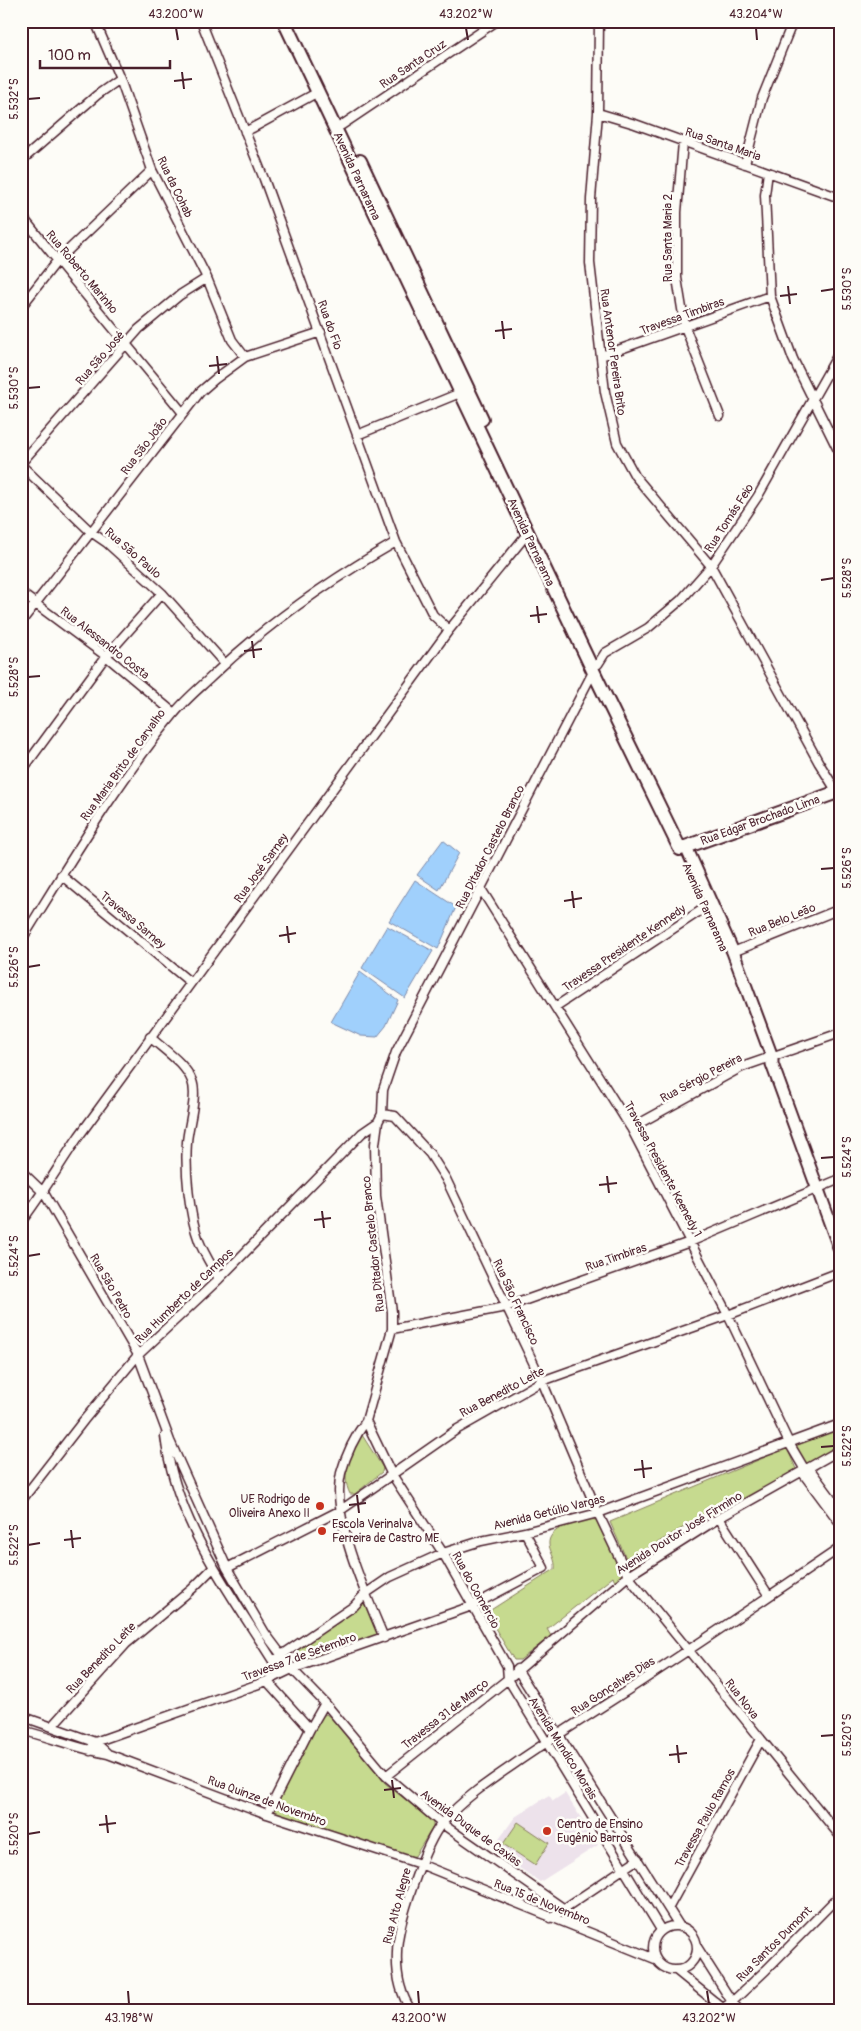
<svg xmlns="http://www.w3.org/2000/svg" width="861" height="2031" font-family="Pangolin,sans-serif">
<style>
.built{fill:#ede2eb}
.green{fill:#c6da8f;stroke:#887c5d}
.water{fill:#a0d0fc;stroke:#7e89a8}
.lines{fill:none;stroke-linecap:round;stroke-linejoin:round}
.street-casing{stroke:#4a1f2b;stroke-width:11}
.secondary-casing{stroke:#4a1f2b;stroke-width:15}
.primary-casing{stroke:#4a1f2b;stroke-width:16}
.street{stroke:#fdfcf7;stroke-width:8}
.secondary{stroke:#fdfcf7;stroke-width:11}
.primary{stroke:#fdfcf7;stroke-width:12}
.ticks{fill:none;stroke:#4a1f2b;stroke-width:2}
.poi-dot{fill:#c8321e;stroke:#fdfcf7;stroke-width:2}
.labels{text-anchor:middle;stroke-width:5;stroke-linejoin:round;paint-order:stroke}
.street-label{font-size:12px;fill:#4a1f2b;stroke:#fdfcf7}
.poi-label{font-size:12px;fill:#4a1f2b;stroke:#fdfcf7;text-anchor:start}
.neatline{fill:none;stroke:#4a1f2b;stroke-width:2}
.ticks-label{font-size:12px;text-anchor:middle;fill:#4a1f2b}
</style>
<rect width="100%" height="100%" fill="#fdfcf7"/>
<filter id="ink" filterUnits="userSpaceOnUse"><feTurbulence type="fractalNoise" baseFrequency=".02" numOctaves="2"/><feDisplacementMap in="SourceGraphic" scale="10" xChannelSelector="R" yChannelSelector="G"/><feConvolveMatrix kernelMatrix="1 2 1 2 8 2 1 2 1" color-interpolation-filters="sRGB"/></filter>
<g filter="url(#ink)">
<path class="built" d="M565,1793L598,1845L540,1882L492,1849L515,1817L549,1795L553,1801Z"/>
<path class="green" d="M840,1428V1446L806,1466L796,1445Z
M362,1435L383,1468L382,1472L355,1494H350C340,1474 351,1456 359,1437Z
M787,1448L796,1469L710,1521L706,1514L635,1556L639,1564L630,1567L610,1522Z
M590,1519L596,1520L624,1575L617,1583L613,1577L547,1629L551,1636L520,1660H514L486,1613L555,1569C556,1560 551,1554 549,1545C547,1527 577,1522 590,1519Z
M362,1603L365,1605L380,1633L376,1637L300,1662L295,1651Z
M326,1714L331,1718L385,1783L433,1822V1827L415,1856L410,1857L275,1812V1807L318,1723L322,1716Z
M518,1822L549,1843L535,1865L503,1844Z"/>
<path class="water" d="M443,840L459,853L439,890L417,875Z
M415,880L456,907L438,949L389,921Z
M387,926L433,951L405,998L362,968Z
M360,972L398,1000L386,1026L377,1037L361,1036L331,1022Z"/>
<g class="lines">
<g class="street-casing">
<path id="street" d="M95,21L120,79L152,170L207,278L232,340L245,357
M201,21L264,179L396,542L433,615L449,630
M599,21L598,113L591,199L590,263L605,392L617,443L635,476L711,566L819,763L837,792L840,801
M21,22L22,21
M598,113L635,124L840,198
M342,125L497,21
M245,132L318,92
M683,142L677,212V278L685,327L720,416
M21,161L97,95L120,79
M745,164L762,98L793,21
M768,172L765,195L770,296L793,359L840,454
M21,215C74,282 129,347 183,413
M21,307L57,261L152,170
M601,356L770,296
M357,435L460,393
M21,463L139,329L180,295L207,278
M21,465L91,532L107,543L162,593L225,664
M21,593L106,656L174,713
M21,622L200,392L215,379L245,357L321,332
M598,664L605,653L648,628L681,600L711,566L758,496L840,351
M21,772L106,656L162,593
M61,875L191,983
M481,889L631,1128L728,1315L789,1443L805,1470
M21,941C69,864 115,785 173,715C183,702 196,691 208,680C265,625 328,581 396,542
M733,952L840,909
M555,1007L706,907
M150,1037C164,1050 185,1063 192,1081C198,1096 188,1126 187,1142C185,1170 189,1215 199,1241C204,1254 212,1266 219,1279
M382,1114L395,1116L430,1154L446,1179L542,1381L598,1513L628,1576L840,1836
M631,1128L742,1067L840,1033
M21,1171L44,1193L138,1355L170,1441L227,1568L265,1633L292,1669L325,1703L386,1776L441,1823L563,1908
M21,1222C42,1195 59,1165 79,1136L449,630L527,534
M392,1329L506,1307L690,1242L840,1179
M366,1421L391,1473L443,1553L507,1666L508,1679L661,1930
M165,1436C176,1527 235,1598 281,1674
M809,1468L840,1510
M802,1472L840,1523
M21,1501L84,1420L138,1355L219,1279L362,1133L378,1122
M719,1518L769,1596
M227,1568L341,1510L456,1430L542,1381L728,1315L840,1272
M384,1638C367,1596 330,1518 341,1473C346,1455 355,1436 366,1421L392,1329V1312L376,1196L375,1144L378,1122L382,1114L383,1090L396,1052L593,672
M273,1661L354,1606L365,1594L390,1577L443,1553L481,1541L525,1532L598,1513L840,1424
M517,1669L680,1927
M267,1681L310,1729
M21,1716L95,1742L108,1754
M52,1726L126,1644L192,1589L213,1568
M21,1730C50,1737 79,1749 108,1754L267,1814L420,1864L655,1959
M90,1751L95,1742L267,1681L292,1669L472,1606L544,1568L525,1532
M386,1776L508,1679L628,1576L719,1518L840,1450
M267,1814L310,1729L325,1703
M669,1907L760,1741
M550,1918L638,1859
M653 1948a22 22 0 1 1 44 0a22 22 0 1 1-44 0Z
M697,1947L732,2002L739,2010
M677,1971L725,2010
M723,2008L732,2002L766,1970L840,1895
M411,2010C399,1992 396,1973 397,1952C397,1925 425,1842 443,1822C463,1799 488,1782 513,1765C546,1742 580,1721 614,1699C690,1650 765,1599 840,1548"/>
</g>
<g class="secondary-casing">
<path id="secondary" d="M686,847L733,952L772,1057V1064L840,1250"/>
</g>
<g class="primary-casing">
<path id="primary" d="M284,21L598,681L680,849L840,791
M360,161L482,419"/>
</g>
<use href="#street" class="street"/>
<use href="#secondary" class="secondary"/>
<use href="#primary" class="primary"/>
</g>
</g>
<path class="ticks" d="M176,28L178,40M466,28L468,40M756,28L757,40M182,72L184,89M174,81L192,79M28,99L40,98M788,286L790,304M821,291L834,289M780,296L797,294M502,321L504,339M495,331L512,329M217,356L219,374M209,366L227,364M28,388L40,387M821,580L834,578M537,606L539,623M530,616L547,614M252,641L254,658M244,651L262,649M28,677L40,676M821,869L834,868M572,891L574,908M564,901L582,898M287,926L289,943M279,936L296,933M28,967L40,965M821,1158L834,1157M607,1176L609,1193M599,1185L617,1183M322,1211L324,1228M314,1220L331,1218M28,1256L40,1254M821,1447L834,1446M642,1460L644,1478M634,1470L652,1468M357,1495L359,1513M349,1505L366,1503M71,1530L73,1548M64,1540L81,1538M28,1545L40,1543M821,1736L834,1735M677,1745L679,1763M669,1755L687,1753M392,1780L394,1798M384,1790L401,1788M106,1815L108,1833M99,1825L116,1823M28,1834L40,1832M128,1991L129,2004M418,1991L419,2004M707,1991L709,2004"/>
<g class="poi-dot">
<circle cx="320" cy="1506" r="5"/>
<circle cx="322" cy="1531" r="5"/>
<circle cx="547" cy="1831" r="5"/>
</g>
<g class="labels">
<g class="street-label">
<text transform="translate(413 64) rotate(-34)" y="4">Rua Santa Cruz</text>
<text transform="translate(723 144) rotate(19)" y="4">Rua Santa Maria</text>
<text transform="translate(357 176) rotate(65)" y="4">Avenida Parnarama</text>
<text transform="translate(175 187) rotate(64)" y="4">Rua da Cohab</text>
<text transform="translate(668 238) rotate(-90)" y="4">Rua Santa Maria 2</text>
<text transform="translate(82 272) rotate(50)" y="4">Rua Roberto Marinho</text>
<text transform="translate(682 316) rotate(-20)" y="4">Travessa Timbiras</text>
<text transform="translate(330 325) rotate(70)" y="4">Rua do Fio</text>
<text transform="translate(613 352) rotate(82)" y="4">Rua Antenor Pereira Brito</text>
<text transform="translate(100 358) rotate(-49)" y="4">Rua São José</text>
<text transform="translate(144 446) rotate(-53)" y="4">Rua São João</text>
<text transform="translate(729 518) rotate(-57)" y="4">Rua Tomás Feio</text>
<text transform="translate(531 542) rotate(65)" y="4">Avenida Parnarama</text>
<text transform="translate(133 553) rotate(41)" y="4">Rua São Paulo</text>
<text transform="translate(105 643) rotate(38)" y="4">Rua Alessandro Costa</text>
<text transform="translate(123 765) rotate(-54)" y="4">Rua Maria Brito de Carvalho</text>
<text transform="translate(760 820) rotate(-20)" y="4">Rua Edgar Brochado Lima</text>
<text transform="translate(490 847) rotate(-63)" y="4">Rua Ditador Castelo Branco</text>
<text transform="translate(261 868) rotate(-54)" y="4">Rua José Sarney</text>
<text transform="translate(705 907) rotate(66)" y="4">Avenida Parnarama</text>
<text transform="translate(133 920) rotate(40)" y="4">Travessa Sarney</text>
<text transform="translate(782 920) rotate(-22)" y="4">Rua Belo Leão</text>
<text transform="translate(624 948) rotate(-34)" y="4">Travessa Presidente Kennedy</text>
<text transform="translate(701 1078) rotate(-28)" y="4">Rua Sérgio Pereira</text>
<text transform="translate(663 1169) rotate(62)" y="4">Travessa Presidente Keenedy 1</text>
<text transform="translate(373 1244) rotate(-96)" y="4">Rua Ditador Castelo Branco</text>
<text transform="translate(616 1257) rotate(-19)" y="4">Rua Timbiras</text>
<text transform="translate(111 1286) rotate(60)" y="4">Rua São Pedro</text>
<text transform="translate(184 1296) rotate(-44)" y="4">Rua Humberto de Campos</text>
<text transform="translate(516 1302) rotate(65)" y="4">Rua São Francisco</text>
<text transform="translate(502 1392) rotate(-28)" y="4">Rua Benedito Leite</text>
<text transform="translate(549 1512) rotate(-14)" y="4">Avenida Getúlio Vargas</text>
<text transform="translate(679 1533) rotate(-32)" y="4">Avenida Doutor José Firmino</text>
<text transform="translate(476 1590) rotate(61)" y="4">Rua do Comércio</text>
<text transform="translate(299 1657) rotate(-20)" y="4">Travessa 7 de Setembro</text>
<text transform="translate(101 1658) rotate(-46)" y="4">Rua Benedito Leite</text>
<text transform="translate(613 1686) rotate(-33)" y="4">Rua Gonçalves Dias</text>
<text transform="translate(742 1699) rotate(52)" y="4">Rua Nova</text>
<text transform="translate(445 1714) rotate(-38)" y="4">Travessa 31 de Março</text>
<text transform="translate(563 1748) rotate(58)" y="4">Avenida Mundico Morais</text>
<text transform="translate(267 1801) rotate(20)" y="4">Rua Quinze de Novembro</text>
<text transform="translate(705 1818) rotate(-61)" y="4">Travessa Paulo Ramos</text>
<text transform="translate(471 1828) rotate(36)" y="4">Avenida Duque de Caxias</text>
<text transform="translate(542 1902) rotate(22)" y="4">Rua 15 de Novembro</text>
<text transform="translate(397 1906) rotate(-75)" y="4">Rua Alto Alegre</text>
<text transform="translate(774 1944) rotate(-45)" y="4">Rua Santos Dumont</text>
</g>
<g class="poi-label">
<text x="310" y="1503" text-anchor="end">UE Rodrigo de<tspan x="310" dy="14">Oliveira Anexo II</tspan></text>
<text x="332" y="1528">Escola Verinalva<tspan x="332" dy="14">Ferreira de Castro ME</tspan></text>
<text x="557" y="1828">Centro de Ensino<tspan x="557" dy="14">Eugênio Barros</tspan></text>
</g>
</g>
<rect width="861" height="2031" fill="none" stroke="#fdfcf7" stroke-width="55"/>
<path d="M40 60v8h130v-8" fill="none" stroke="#4a1f2b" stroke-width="2.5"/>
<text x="48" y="60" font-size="15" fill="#4a1f2b" stroke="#fdfcf7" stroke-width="4" paint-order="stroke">100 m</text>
<rect x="28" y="28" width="806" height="1976" class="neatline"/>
<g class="ticks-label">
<text x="176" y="18">43.200°W</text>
<text x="466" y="18">43.202°W</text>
<text x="756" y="18">43.204°W</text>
<text transform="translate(14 99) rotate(-90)" y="4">5.532°S</text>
<text transform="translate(847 289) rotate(-90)" y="4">5.530°S</text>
<text transform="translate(14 388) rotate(-90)" y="4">5.530°S</text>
<text transform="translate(847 578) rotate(-90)" y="4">5.528°S</text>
<text transform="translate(14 677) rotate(-90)" y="4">5.528°S</text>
<text transform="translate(847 868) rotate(-90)" y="4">5.526°S</text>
<text transform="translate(14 967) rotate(-90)" y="4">5.526°S</text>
<text transform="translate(847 1157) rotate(-90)" y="4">5.524°S</text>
<text transform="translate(14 1256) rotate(-90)" y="4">5.524°S</text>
<text transform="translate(847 1446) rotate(-90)" y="4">5.522°S</text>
<text transform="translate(14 1545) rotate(-90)" y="4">5.522°S</text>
<text transform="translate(847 1735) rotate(-90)" y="4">5.520°S</text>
<text transform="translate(14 1834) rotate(-90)" y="4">5.520°S</text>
<text x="129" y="2022">43.198°W</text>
<text x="419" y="2022">43.200°W</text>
<text x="709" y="2022">43.202°W</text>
</g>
</svg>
